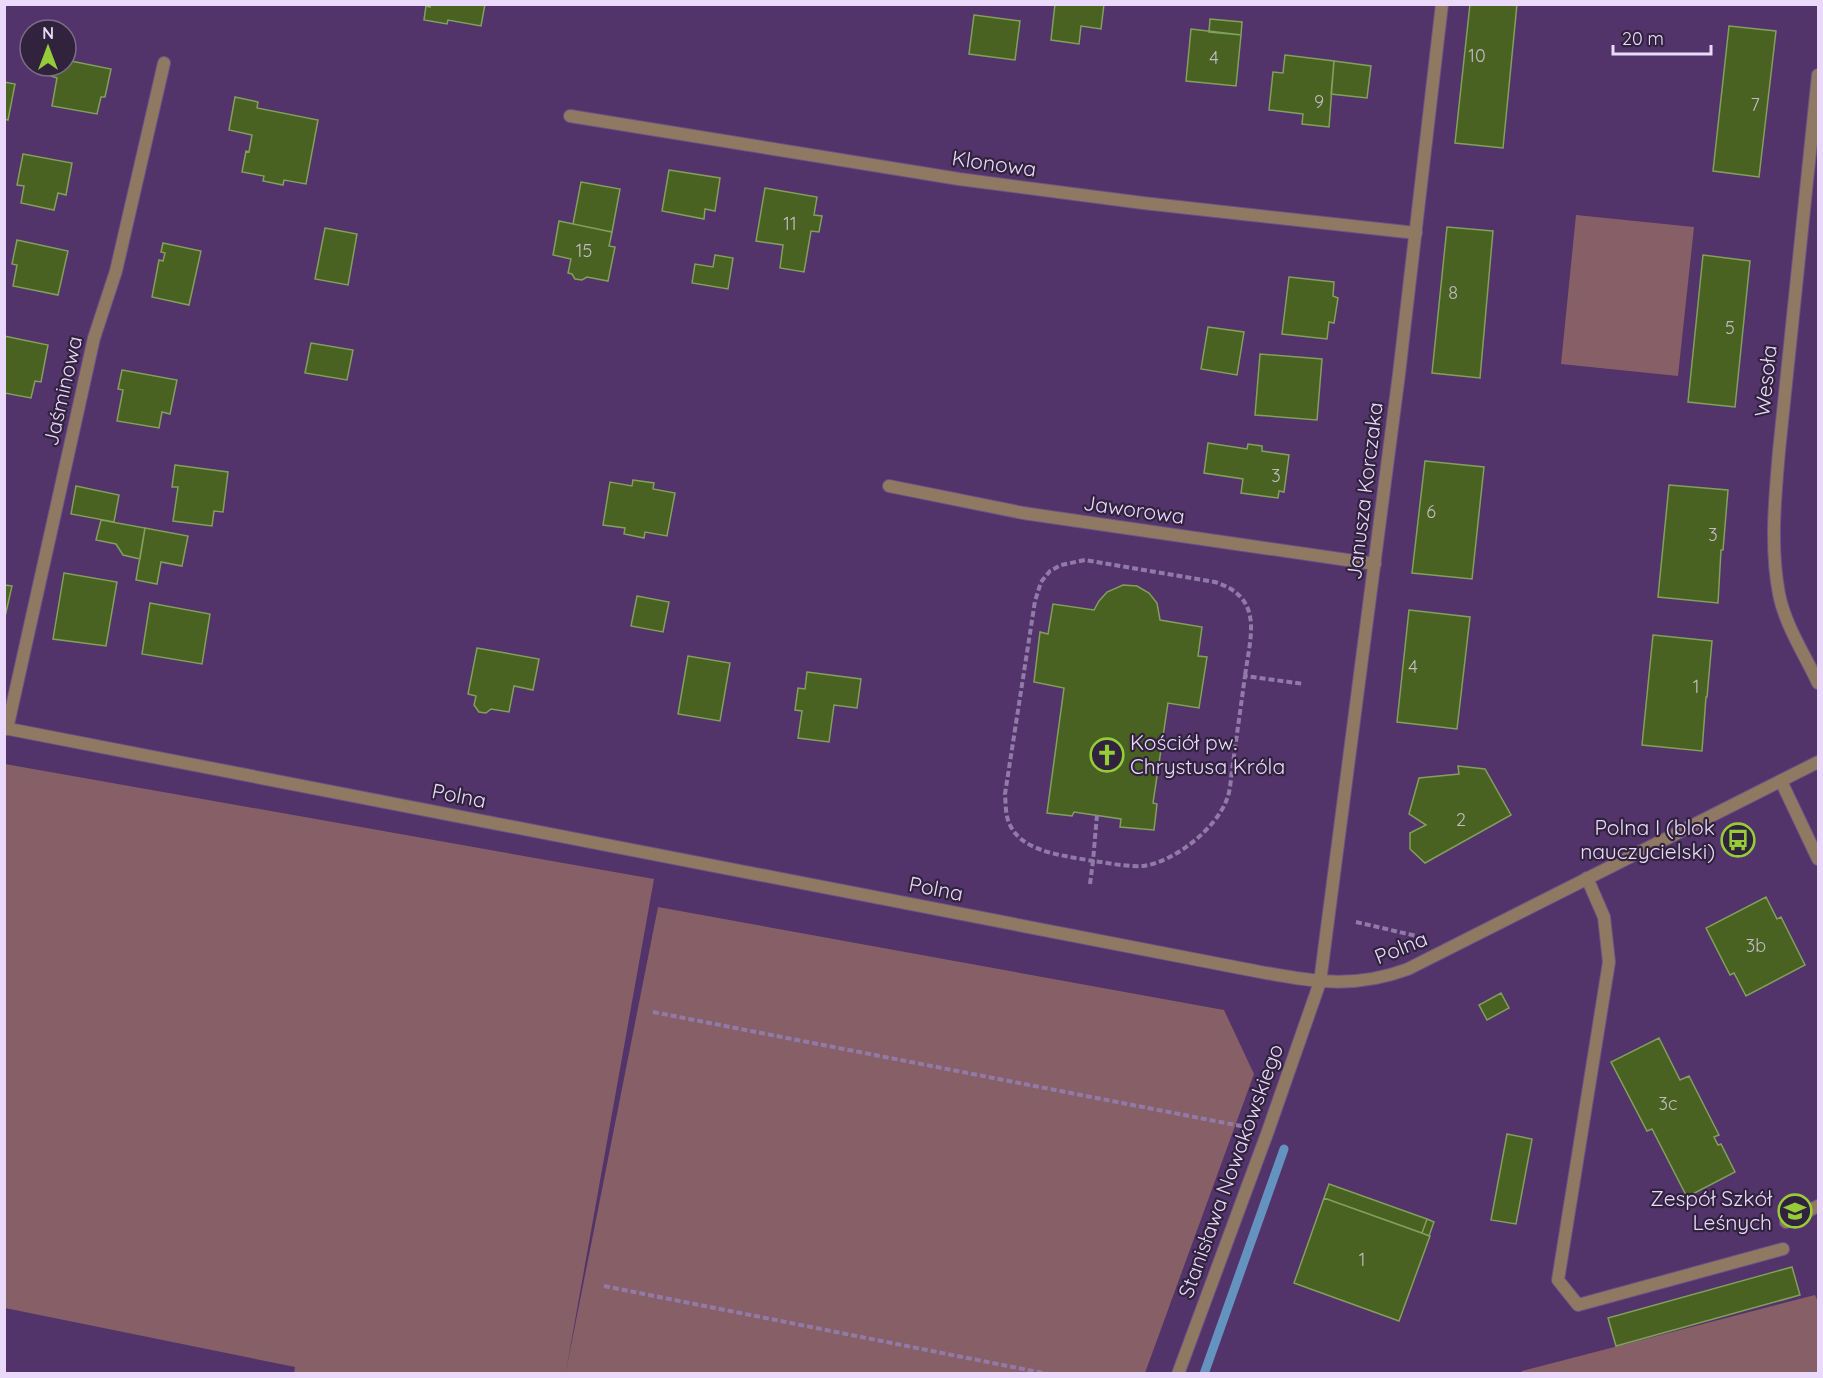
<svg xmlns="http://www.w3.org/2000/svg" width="1823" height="1378" font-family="Quicksand,sans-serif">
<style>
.green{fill:#875f66}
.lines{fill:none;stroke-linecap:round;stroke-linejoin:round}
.stream{stroke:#6493c0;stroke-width:9}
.building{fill:#496221;stroke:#839f5c;stroke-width:1.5}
.service-casing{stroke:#6d5285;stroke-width:14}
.minor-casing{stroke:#6d5285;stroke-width:14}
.tertiary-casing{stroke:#6d5285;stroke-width:14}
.path{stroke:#927aa8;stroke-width:4;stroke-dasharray:6 3;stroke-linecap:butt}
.service{stroke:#8f7962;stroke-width:12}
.minor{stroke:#8f7962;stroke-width:12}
.tertiary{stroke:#8f7962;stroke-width:12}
.labels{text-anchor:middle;stroke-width:4.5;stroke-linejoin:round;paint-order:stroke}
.number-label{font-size:18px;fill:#c2bbc4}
.street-label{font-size:21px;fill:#ead9fb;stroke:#31233d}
.poi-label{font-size:21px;fill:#ead9fb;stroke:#31233d;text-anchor:end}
</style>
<rect width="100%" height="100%" fill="#52346b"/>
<path class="green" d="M1576,215L1694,227L1678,376L1561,364Z
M5,764L654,879L566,1371L658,907L1224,1010L1254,1074L1145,1373H294L295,1367L5,1308Z
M1815,1295L1818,1302V1373H1521L1522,1371Z"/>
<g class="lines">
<path class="stream" d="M1204,1374L1284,1149"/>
</g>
<path class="building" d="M430,4H485L481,26L448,20L447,24L424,20L426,6L430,7Z
M1055,4H1104L1101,29L1081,26L1079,44L1051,40Z
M1470,4H1517L1503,148L1455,143Z
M974,15L1020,21L1015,60L969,54Z
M1210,19L1242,22L1241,35L1209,32Z
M1729,26L1776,31L1759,177L1713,171Z
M1191,29L1241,35L1236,86L1186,81Z
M1285,55L1334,61L1329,127L1302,124L1303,114L1269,110L1273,72L1283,73Z
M66,60L111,69L105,97H101L97,114L52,106L57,78L51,76L53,66H66Z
M1334,61L1371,66L1367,98L1331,94Z
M4,82L15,84L8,120L4,119Z
M235,97L258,102L257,108L318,120L306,184L284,180L283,185L263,181L264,176L242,172L246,151L249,152L252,135L229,130Z
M23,154L72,163L66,195L58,193L54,210L21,203L24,186L17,185Z
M669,170L720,178L715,211L705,209L704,219L662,211Z
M581,182L620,189L612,232L573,224Z
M765,188L817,197L814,215L822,216L819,232L811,231L804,272L780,268L783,245L756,241Z
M559,221L612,232L609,246L615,247L608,281L587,277L582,280L575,279L572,274L568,273L571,259L553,255Z
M1447,227L1493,231L1480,378L1432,373Z
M325,228L357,234L348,285L315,279Z
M17,240L68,251L58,295L13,286L17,265L12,264Z
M163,243L201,251L189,305L152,297L159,260L163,261L165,253L161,252Z
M715,255L733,258L728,289L692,283L695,264L713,267Z
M1703,255L1750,261L1735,407L1688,402Z
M1289,277L1334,282L1333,296L1338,298L1334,323L1329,322L1327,339L1282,334Z
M1208,327L1244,332L1237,375L1201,369Z
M4,336L48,345L41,382L35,381L31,398L4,393Z
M311,343L353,350L347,380L305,373Z
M1260,354L1322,359L1317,420L1255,415Z
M122,370L177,380L170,414L162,412L159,428L117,421L123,390L118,389Z
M1208,443L1247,449L1248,444L1262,446V451L1289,455L1284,492L1279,491L1278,498L1241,493L1243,479L1204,473Z
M1425,461L1484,467L1472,579L1412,573Z
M175,465L228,472L223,512L214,511L212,526L173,521L178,487H172Z
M633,480L654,483L653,489L675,493L667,536L645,532L644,538L624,534L625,528L603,525L610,482L632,486Z
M1669,485L1728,490L1723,550H1721L1718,603L1658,597Z
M76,486L119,495L114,522L71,514Z
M101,520L145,528L140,559L123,555L116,544L96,540Z
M145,528L188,536L182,566L161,562L157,584L136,580Z
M64,573L117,582L106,646L53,639Z
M4,585L12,586L4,621Z
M1123,585L1137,586L1149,593L1157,603L1160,620L1202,627L1198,656L1207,657L1199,708L1168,703L1153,803L1157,804L1154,830L1120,827L1121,819L1074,812L1072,816L1047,813L1064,688L1034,682L1040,632L1048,634L1053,604L1094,610L1099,601L1107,592Z
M637,596L669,602L663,632L631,626Z
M150,603L210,614L202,664L142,654Z
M1409,610L1470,617L1457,729L1397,722Z
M1653,635L1712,641L1707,697H1706L1702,751L1642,745Z
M477,648L539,659L533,690L514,686L509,712L491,709L486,713L479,712L474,705L476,696L468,694Z
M688,656L730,663L720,721L678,714Z
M807,672L861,679L857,708L834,705L829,742L798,738L802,711L795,710L798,688L805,689Z
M1458,766L1485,769L1511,815L1425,863L1410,849V833L1426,825L1409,814L1419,778L1459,774Z
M1766,897L1777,919L1781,917L1805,965L1746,996L1734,973L1730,975L1706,928Z
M1501,993L1509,1008L1487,1020L1479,1005Z
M1659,1038L1680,1080L1689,1076L1719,1135L1714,1137L1718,1145L1721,1144L1735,1172L1687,1197L1652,1129L1647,1131L1611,1062Z
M1507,1134L1532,1139L1516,1224L1491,1220Z
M1329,1184L1427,1219L1422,1233L1324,1198Z
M1324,1198L1430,1236L1399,1321L1294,1283Z
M1427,1219L1434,1222L1429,1236L1422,1233Z
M1792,1267L1800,1295L1616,1346L1608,1318Z"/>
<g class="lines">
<g class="service-casing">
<path id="service" d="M570,116L959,179L1143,203L1416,233
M889,486L1023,513L1375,564
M1781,781L1818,859
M1587,878L1604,917L1609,962L1558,1280L1578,1305L1783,1249
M1786,1222L1818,1206"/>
</g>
<g class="minor-casing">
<path id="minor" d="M1818,75L1779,451C1775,498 1770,547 1779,594C1785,625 1805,655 1818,683
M7,729L94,338L116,271L164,63
M1178,1374L1268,1131L1320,982L1399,374L1442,4"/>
</g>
<g class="tertiary-casing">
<path id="tertiary" d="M4,728L1245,969C1305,980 1349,991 1408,969L1818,762"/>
</g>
<path class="path" d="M1097,815L1093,861C1067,856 1025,853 1011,827C1005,817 1006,805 1005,794L1035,601L1041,582L1050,571L1061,565L1085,560L1215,582C1265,598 1250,637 1245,676
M1090,884L1093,861C1109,863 1127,867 1143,866C1174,862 1216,829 1227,799C1231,789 1231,774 1233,763C1237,734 1241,705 1245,676L1304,684
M1356,922L1421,937
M653,1012L1246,1127
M604,1286L1048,1374"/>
<use href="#service" class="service"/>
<use href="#minor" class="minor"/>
<use href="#tertiary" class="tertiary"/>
</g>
<defs>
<g id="church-ring" transform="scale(1.725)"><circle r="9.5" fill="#31233d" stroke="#97cc39" stroke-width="1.5"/><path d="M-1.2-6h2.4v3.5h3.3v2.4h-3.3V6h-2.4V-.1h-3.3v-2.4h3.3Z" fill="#97cc39"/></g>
<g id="bus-ring" transform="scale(1.725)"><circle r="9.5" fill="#31233d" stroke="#97cc39" stroke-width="1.5"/><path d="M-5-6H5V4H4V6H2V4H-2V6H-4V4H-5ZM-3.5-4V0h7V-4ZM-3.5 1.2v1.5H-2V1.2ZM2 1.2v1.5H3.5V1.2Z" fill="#97cc39"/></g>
<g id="school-ring" transform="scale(1.725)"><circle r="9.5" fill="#31233d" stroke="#97cc39" stroke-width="1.5"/><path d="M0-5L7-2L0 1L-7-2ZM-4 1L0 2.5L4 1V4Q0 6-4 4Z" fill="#97cc39"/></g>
</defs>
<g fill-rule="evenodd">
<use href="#church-ring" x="1107" y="755"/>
<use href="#bus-ring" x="1738" y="840"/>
<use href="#school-ring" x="1795" y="1211"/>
</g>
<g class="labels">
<g class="number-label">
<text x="1477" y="62">10</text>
<text x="1214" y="64">4</text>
<text x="1319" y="108">9</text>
<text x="1755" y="111">7</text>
<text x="790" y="230">11</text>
<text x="584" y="257">15</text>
<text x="1453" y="299">8</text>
<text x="1730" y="334">5</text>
<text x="1276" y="482">3</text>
<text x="1431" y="518">6</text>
<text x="1713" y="541">3</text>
<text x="1413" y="673">4</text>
<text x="1696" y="693">1</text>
<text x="1461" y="826">2</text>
<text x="1756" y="952">3b</text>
<text x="1668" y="1110">3c</text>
<text x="1362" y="1266">1</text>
</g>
<g class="street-label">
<text transform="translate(994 164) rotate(8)" y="7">Klonowa</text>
<text transform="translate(1766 381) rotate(-84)" y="7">Wesoła</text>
<text transform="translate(63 391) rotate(-77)" y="7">Jaśminowa</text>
<text transform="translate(1365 491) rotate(-83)" y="7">Janusza Korczaka</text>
<text transform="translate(1134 510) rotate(8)" y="7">Jaworowa</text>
<text transform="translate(459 796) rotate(11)" y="7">Polna</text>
<text transform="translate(936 889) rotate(11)" y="7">Polna</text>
<text transform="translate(1401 948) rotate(-22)" y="7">Polna</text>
<text transform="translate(1231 1171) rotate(-70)" y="7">Stanisława Nowakowskiego</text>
</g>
<g class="poi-label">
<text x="1130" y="750" text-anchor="start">Kościół pw.<tspan x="1130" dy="24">Chrystusa Króla</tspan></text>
<text x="1715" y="835">Polna I (blok<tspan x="1715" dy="24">nauczycielski)</tspan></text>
<text x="1772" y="1206">Zespół Szkół<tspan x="1772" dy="24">Leśnych</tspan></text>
</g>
</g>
<rect width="1823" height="1378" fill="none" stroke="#ead9fb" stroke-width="12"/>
<g transform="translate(48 48)"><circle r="28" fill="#31233d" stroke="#7b6c89" stroke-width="1.5"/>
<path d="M0-4.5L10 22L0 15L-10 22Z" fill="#97cc39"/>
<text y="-9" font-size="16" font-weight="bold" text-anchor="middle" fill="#ead9fb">N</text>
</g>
<path d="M1613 45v9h98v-9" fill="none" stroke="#ead9fb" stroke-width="3"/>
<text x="1622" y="45" font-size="18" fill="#ead9fb" stroke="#31233d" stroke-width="4.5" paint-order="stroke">20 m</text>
</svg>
